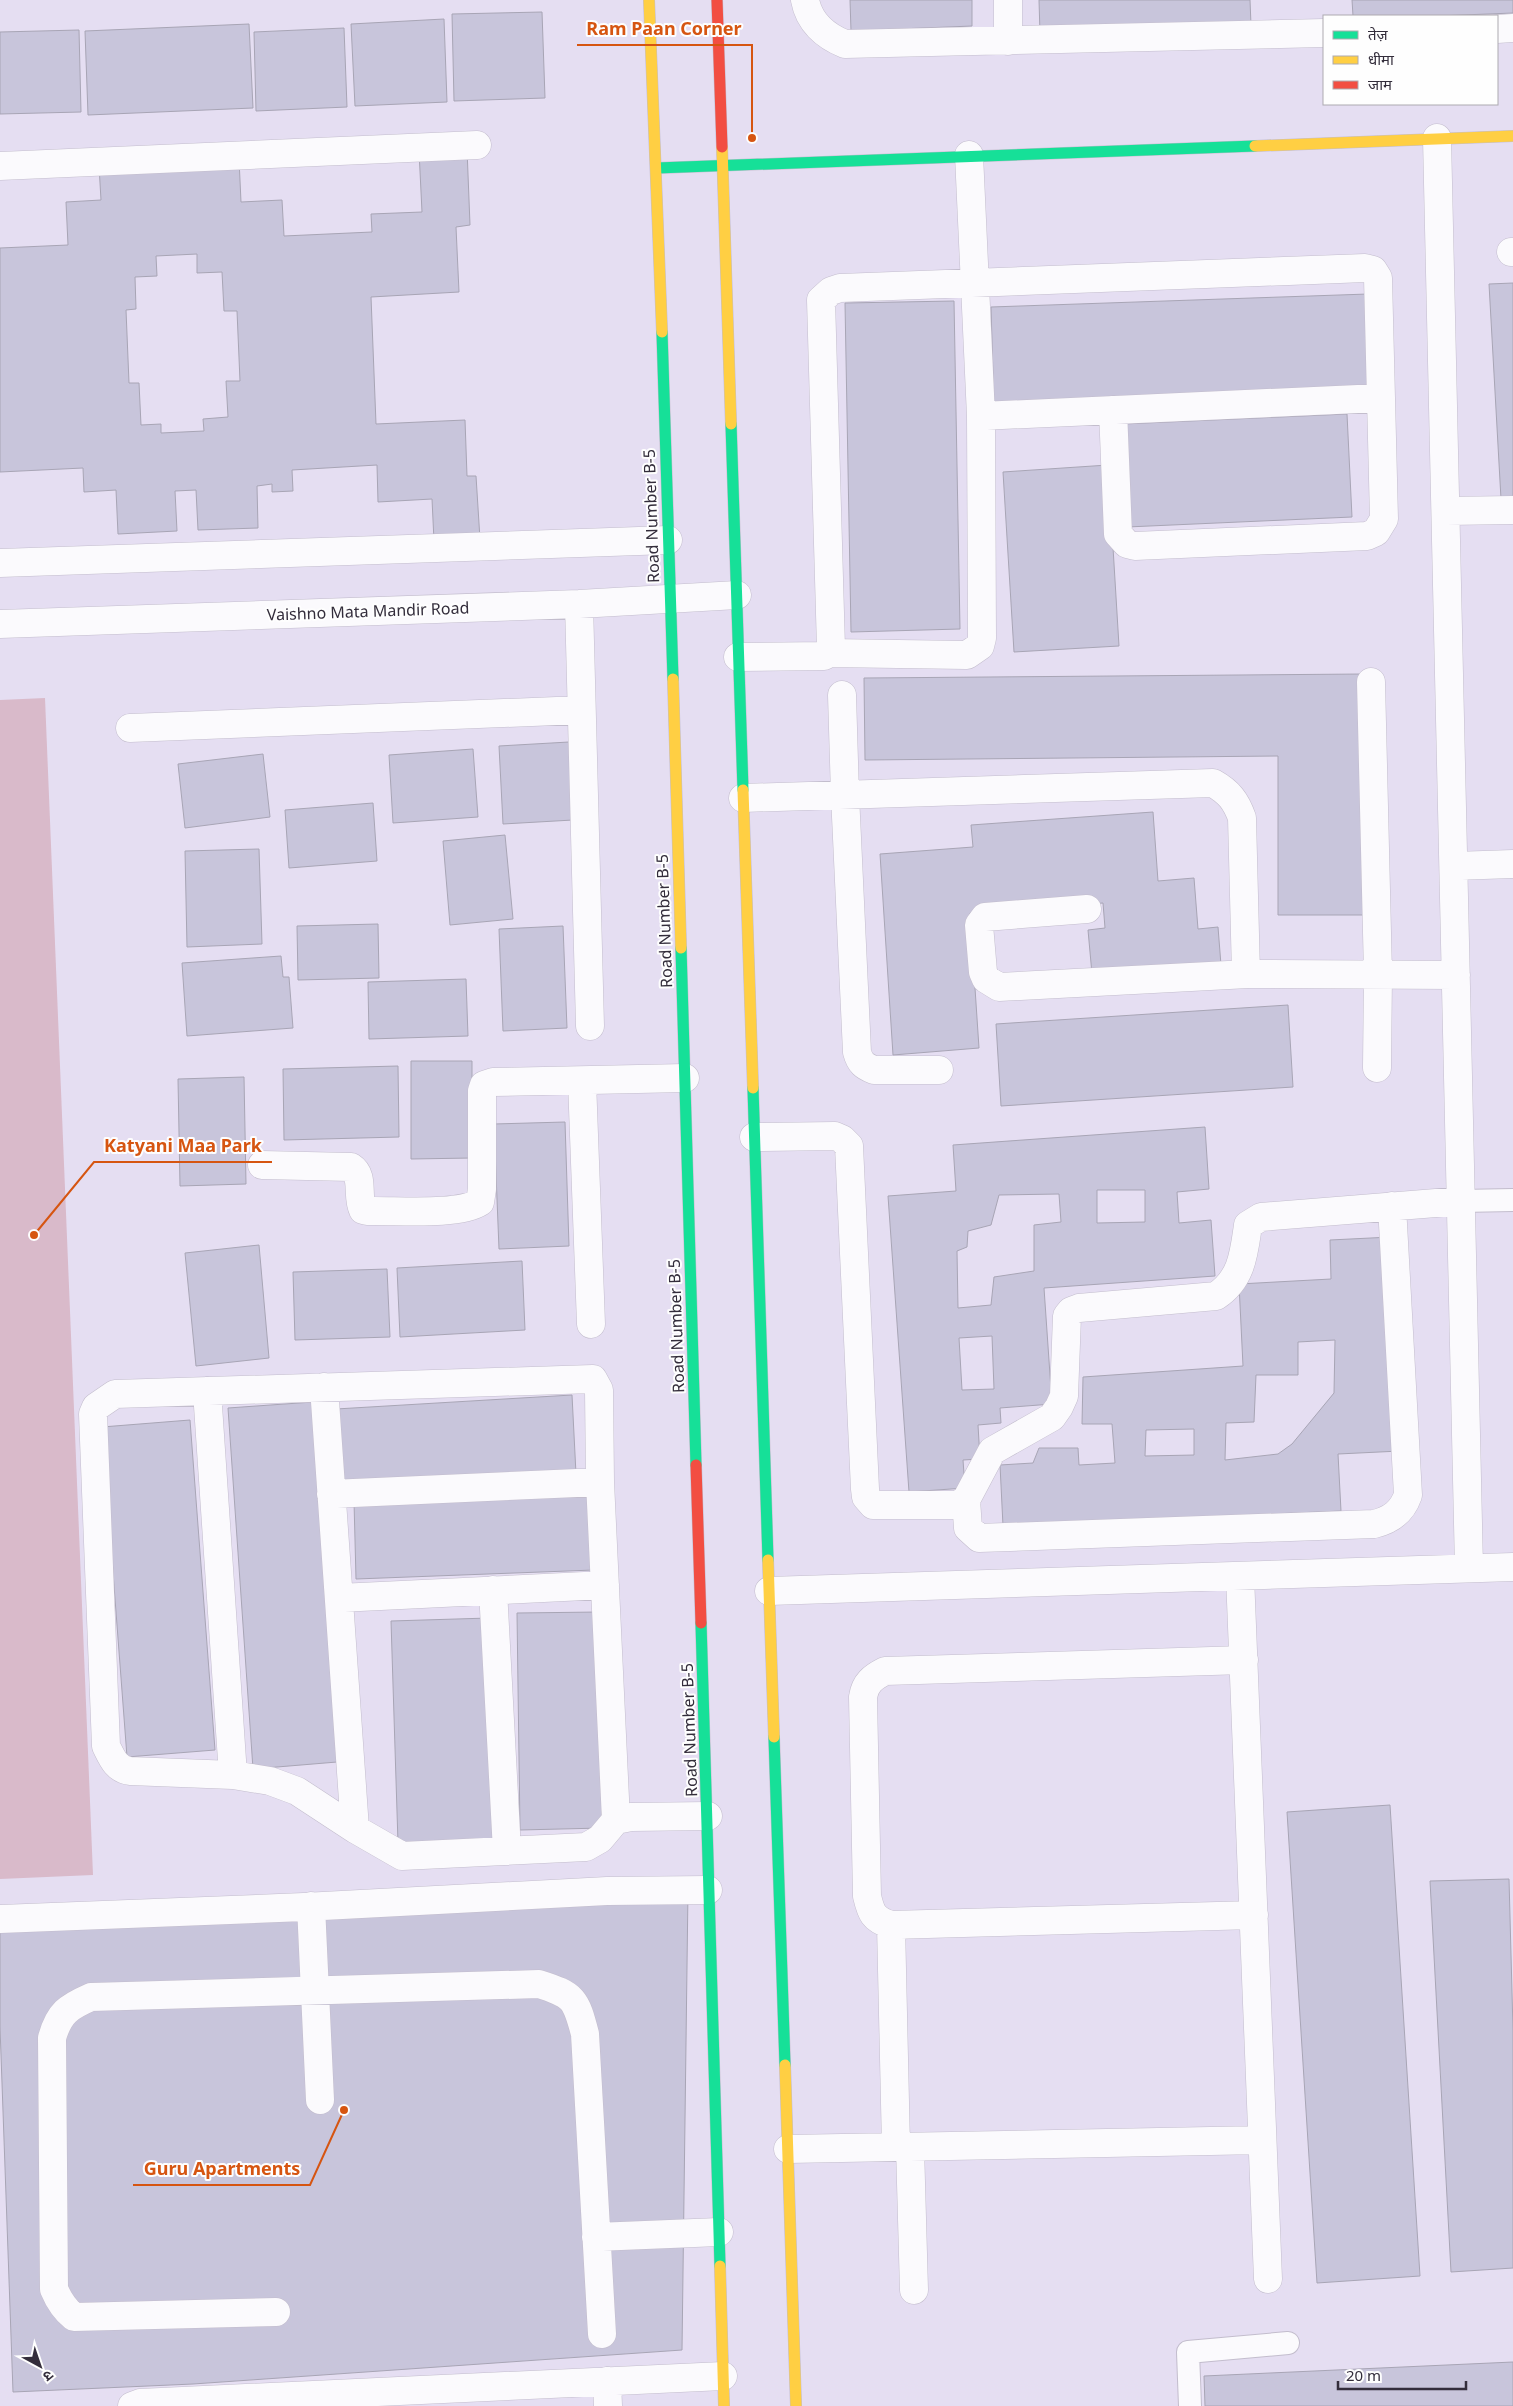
<svg xmlns="http://www.w3.org/2000/svg" width="1513" height="2406" font-family="'Noto Sans','Noto Sans Devanagari',sans-serif">
<style>
.green{fill:#d9baca}
.building{fill:#c8c5db;stroke:#a8a5b5;fill-rule:evenodd}
.lines{fill:none;stroke-linecap:round;stroke-linejoin:round}
.lane-casing{stroke:#c3bdcd;stroke-width:24}
.street-casing{stroke:#c3bdcd;stroke-width:29}
.fast-casing{stroke:#c3bdcd;stroke-width:12}
.slow-casing{stroke:#c3bdcd;stroke-width:12}
.jam-casing{stroke:#c3bdcd;stroke-width:12}
.lane{stroke:#fbfafd;stroke-width:22}
.street{stroke:#fbfafd;stroke-width:28}
.fast{stroke:#16e098;stroke-width:11}
.slow{stroke:#ffcf43;stroke-width:11}
.jam{stroke:#f24e42;stroke-width:11}
.labels{text-anchor:middle;stroke-width:4;stroke-linejoin:round;paint-order:stroke}
.street-label{font-size:16px;fill:#332d3b;stroke:#fefefe}
.leader{fill:none;stroke:#d65511;stroke-width:2}
.callout-dot{fill:#d65511;stroke:#fefefe;stroke-width:2}
.callout-label{font-size:18px;text-anchor:middle;font-weight:bold;fill:#d65511;stroke:#fefefe;stroke-width:4;stroke-linejoin:round;paint-order:stroke}
</style>
<rect width="100%" height="100%" fill="#e5def2"/>
<path class="green" d="M45,698L93,1875L0,1879V700Z"/>
<path class="building" d="M850,0H972V26L851,31Z
M1039,0H1250L1251,25L1040,34Z
M1352,0H1513V13L1437,16H1353Z
M542,12L545,98L454,101L452,14Z
M444,19L447,102L355,106L351,24Z
M249,24L253,108L88,115L85,31Z
M344,28L347,107L256,111L254,32Z
M79,30L81,112L0,114V32Z
M467,149L470,225L456,227L459,292L371,297L376,424L465,420L467,476H476L480,539L434,541L432,499L378,502L377,465L292,470L293,491L272,492V484L257,486L258,528L198,530L196,490L175,491L177,531L118,534L116,490L84,492L83,468L0,472V248L68,245L66,202L101,200L99,166L239,159L241,202L282,200L284,236L372,232L371,214L422,212L419,151ZM197,254V273L222,272L224,311H237L240,381H226L228,417L203,419L204,431L161,433V424L141,425L139,383H129L126,310L136,309L135,277L157,276L156,256Z
M1513,283V498L1501,499L1489,284Z
M1368,294L1370,398L994,411L991,307Z
M954,301L960,629L851,632L845,303Z
M1347,414L1352,517L1127,527L1123,424Z
M1108,465L1119,646L1014,652L1003,472Z
M1363,674L1364,915H1278V756L865,760L864,678Z
M569,742L573,820L503,824L499,746Z
M473,749L478,817L393,823L389,755Z
M263,754L270,817L185,828L178,764Z
M373,803L377,861L289,868L285,810Z
M1153,812L1158,881L1194,878L1198,929L1218,927L1221,965L1092,974L1088,930L1105,928L1103,903L970,913L979,1048L893,1055L880,854L973,847L971,825Z
M505,835L513,919L450,925L443,841Z
M259,849L262,944L187,947L185,851Z
M378,924L379,978L298,980L297,926Z
M563,926L567,1028L503,1031L499,929Z
M281,956L283,977H289L293,1028L187,1036L182,963Z
M466,979L468,1036L369,1039L368,982Z
M1288,1005L1293,1087L1001,1106L996,1024Z
M411,1061H472V1158L411,1159Z
M398,1066L399,1137L284,1140L283,1069Z
M244,1077L246,1184L180,1186L178,1079Z
M565,1122L569,1246L499,1249L494,1124Z
M1205,1127L1209,1189L1177,1192L1179,1223L1211,1220L1215,1276L1044,1288L1052,1404L1000,1408L1001,1423L978,1425L980,1459L963,1460L965,1488L909,1492L888,1196L956,1191L953,1145ZM1097,1190H1145V1222L1097,1223ZM1059,1194L1061,1222L1034,1225V1271L994,1277L991,1305L958,1308L957,1251L967,1247L968,1231L991,1225L999,1195ZM992,1336L994,1389L962,1390L959,1338Z
M1391,1237L1400,1451L1338,1454L1341,1511L1003,1526L1000,1465L1033,1463L1039,1448H1078L1079,1465L1115,1463L1112,1424H1082L1083,1377L1243,1366L1239,1284L1331,1279L1330,1240ZM1335,1340L1334,1393L1292,1444L1278,1454L1225,1460L1226,1423L1254,1422L1256,1375H1298V1342ZM1194,1429V1455L1145,1456L1146,1430Z
M259,1245L269,1358L196,1366L185,1253Z
M522,1261L525,1330L400,1337L397,1268Z
M387,1269L390,1337L295,1340L293,1272Z
M572,1395L576,1474L340,1487L336,1409Z
M313,1402L337,1762L253,1769L228,1408Z
M190,1420L215,1750L127,1757L102,1427Z
M591,1492L594,1570L356,1579L354,1501Z
M599,1612L602,1828L520,1830L517,1613Z
M489,1618L495,1839L398,1843L391,1621Z
M1390,1805L1420,2276L1317,2283L1287,1812Z
M1509,1879L1513,2030V2268L1451,2272L1430,1881Z
M688,1890L682,2350L193,2384L13,2392L0,2027V1928Z
M1513,2362V2406H1205L1204,2376Z"/>
<g class="lines">
<g class="lane-casing">
<path id="lane" d="M1461,1201L1513,1200
M1190,2406L1188,2352L1288,2343"/>
</g>
<g class="street-casing">
<path id="street" d="M805,0C809,22 825,36 845,44L1324,33
M1008,0V41
M1497,29L1513,28
M1437,138L1469,1568
M0,166L477,145
M1511,252H1513
M981,416L1380,398
M1446,511L1513,510
M0,563L668,540
M579,604L590,1026
M0,624L579,604L737,595
M829,653L967,655L980,646L982,638L981,416L969,155
M738,657L824,656L829,653L831,648L821,300L831,291L840,288L1365,268L1373,270L1378,278L1384,519L1376,532L1367,536L1135,546L1127,544L1118,534L1113,410
M1371,682L1378,974L1377,1068
M842,695L845,795L857,1052C860,1063 864,1066 874,1070H939
M130,728L581,710
M743,798L1213,783C1229,792 1236,801 1242,818L1246,974L1456,975
M1454,866L1513,864
M1087,909L985,917L979,925L983,972L986,979L999,987L1248,974
M582,1081L591,1324
M754,1137L835,1136L842,1139L849,1146L865,1489L866,1497L873,1505H957L966,1500L992,1451L1052,1417L1059,1407L1064,1396L1067,1316L1071,1311L1079,1308L1216,1296C1242,1279 1244,1253 1248,1225L1261,1217L1461,1201
M262,1165L351,1167C365,1176 356,1196 363,1210L367,1211C396,1210 458,1216 480,1202L482,1189V1091L484,1085L493,1082L685,1078
M324,1387L355,1829
M207,1391L233,1775
M331,1494L600,1482
M966,1500L968,1528L979,1538L1374,1524C1391,1520 1402,1512 1408,1495L1392,1206
M1240,1576L1268,2279
M493,1590L507,1851
M769,1591L1513,1567
M339,1598L605,1585
M1244,1660L885,1671C873,1677 865,1683 863,1697L867,1896C871,1913 873,1919 891,1925L1254,1915
M616,1820L600,1839L586,1847L402,1856L355,1829L297,1791L270,1781L233,1775L130,1771C116,1769 112,1758 106,1746L93,1414L96,1407L115,1394L593,1379L599,1390L600,1482L616,1820L631,1817L708,1816
M311,1906L320,2100
M0,1919L304,1907L607,1891L708,1890
M891,1925L896,2147
M910,2147L914,2290
M788,2149L1262,2140
M596,2237L719,2232
M276,2312L74,2317C64,2309 59,2301 54,2289L52,2038C59,2013 68,2007 91,1997L539,1984C574,1995 576,1999 585,2034L602,2334
M607,2381L608,2406
M132,2406L140,2403L723,2376"/>
</g>
<g class="fast-casing">
<path id="fast" d="M657,168L1255,146
M662,332L673,679
M731,424L743,790
M681,948L696,1465
M753,1088L768,1560
M701,1623L720,2266
M774,1737L785,2065"/>
</g>
<g class="slow-casing">
<path id="slow" d="M649,0L662,332
M1255,146L1513,136
M722,147L731,424
M673,679L681,948
M743,790L753,1088
M768,1560L774,1737
M785,2065L796,2406
M720,2266L724,2406"/>
</g>
<g class="jam-casing">
<path id="jam" d="M717,0L722,147
M696,1465L701,1623"/>
</g>
<use href="#lane" class="lane"/>
<use href="#street" class="street"/>
<use href="#fast" class="fast"/>
<use href="#slow" class="slow"/>
<use href="#jam" class="jam"/>
</g>
<g class="labels">
<g class="street-label">
<text transform="translate(651 516) rotate(-92)" y="6">Road Number B-5</text>
<text transform="translate(368 611) rotate(-2)" y="6">Vaishno Mata Mandir Road</text>
<text transform="translate(664 921) rotate(-92)" y="6">Road Number B-5</text>
<text transform="translate(676 1326) rotate(-92)" y="6">Road Number B-5</text>
<text transform="translate(689 1730) rotate(-92)" y="6">Road Number B-5</text>
</g>
</g>
<path class="leader" d="M752 138L752 45H577M34 1235L94 1162H272M344 2110L310 2185H133"/>
<g class="callout-dot">
<circle cx="752" cy="138" r="5"/>
<circle cx="34" cy="1235" r="5"/>
<circle cx="344" cy="2110" r="5"/>
</g>
<g class="callout-label">
<text x="664" y="35">Ram Paan Corner</text>
<text x="183" y="1152">Katyani Maa Park</text>
<text x="222" y="2175">Guru Apartments</text>
</g>
<rect x="1323" y="15" width="175" height="90" fill="#fefefe" stroke="#adaab0"/>
<rect x="1333" y="31" width="25" height="8" fill="#16e098" stroke="#adaab0"/>
<text x="1368" y="40" font-size="15" fill="#332d3b">तेज़</text>
<rect x="1333" y="56" width="25" height="8" fill="#ffcf43" stroke="#adaab0"/>
<text x="1368" y="65" font-size="15" fill="#332d3b">धीमा</text>
<rect x="1333" y="81" width="25" height="8" fill="#f24e42" stroke="#adaab0"/>
<text x="1368" y="90" font-size="15" fill="#332d3b">जाम</text>
<g transform="translate(40 2366) rotate(140)" stroke="#fefefe" stroke-width="4" paint-order="stroke">
<path d="M0-4L9 19L0 12L-9 19Z" fill="#332d3b"/>
<text y="-8" font-size="14" font-weight="bold" text-anchor="middle" fill="#332d3b">उ</text>
</g>
<path d="M1338 2381v8h128v-8" fill="none" stroke="#332d3b" stroke-width="2.5"/>
<text x="1346" y="2381" font-size="15" fill="#332d3b" stroke="#fefefe" stroke-width="4" paint-order="stroke">20 m</text>
</svg>
